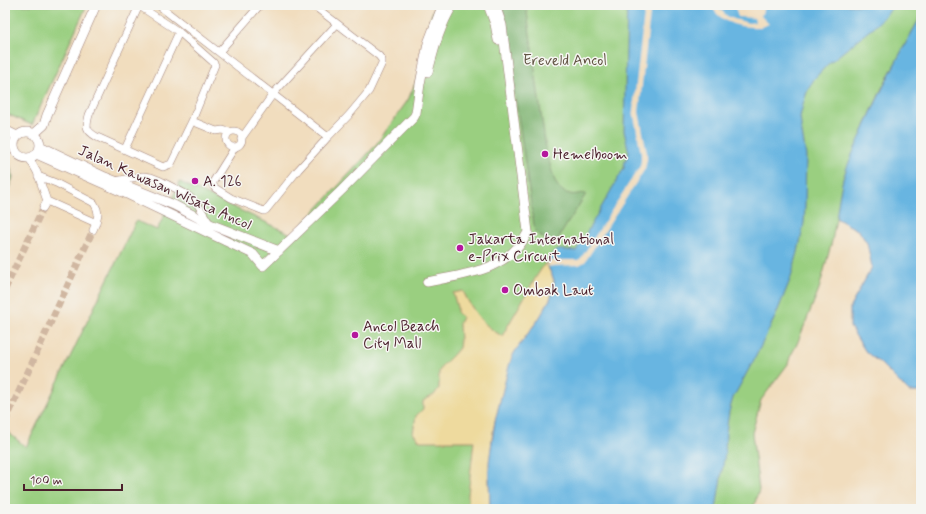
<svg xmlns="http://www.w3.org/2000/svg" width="926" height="514" font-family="Mynerve,sans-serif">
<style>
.green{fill:#9acf80;stroke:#727756}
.forest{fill:#7bb26e;stroke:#62684c}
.sand{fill:#eeda9e;stroke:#9c7c64}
.water{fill:#67b5e1;stroke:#586a86}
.pier{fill:#f1ddbe}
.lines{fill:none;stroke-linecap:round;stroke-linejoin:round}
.minor-tunnel{stroke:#d0b7a1;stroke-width:7;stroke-dasharray:7 3.5;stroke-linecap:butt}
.minor-casing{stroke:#9e7e74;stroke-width:8}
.tertiary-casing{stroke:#9e7e74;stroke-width:10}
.minor{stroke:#fff;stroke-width:7}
.tertiary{stroke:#fff;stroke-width:9}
.poi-dot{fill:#b5179e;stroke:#f6f6f2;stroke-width:1.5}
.labels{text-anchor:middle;stroke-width:3;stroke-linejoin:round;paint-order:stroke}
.park-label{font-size:15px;fill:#625444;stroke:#f6f6f2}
.poi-label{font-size:15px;fill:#4a1f2b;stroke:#f6f6f2;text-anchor:start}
.street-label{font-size:15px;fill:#4a1f2b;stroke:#f6f6f2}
</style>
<rect width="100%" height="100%" fill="#f6f6f2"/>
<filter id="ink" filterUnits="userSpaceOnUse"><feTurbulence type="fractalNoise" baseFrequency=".025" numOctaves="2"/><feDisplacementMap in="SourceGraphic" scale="8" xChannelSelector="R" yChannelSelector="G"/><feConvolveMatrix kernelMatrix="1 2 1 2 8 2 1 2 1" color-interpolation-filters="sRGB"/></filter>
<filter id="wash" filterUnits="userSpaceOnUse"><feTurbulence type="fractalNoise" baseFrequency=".012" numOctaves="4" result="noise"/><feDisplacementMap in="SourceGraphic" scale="16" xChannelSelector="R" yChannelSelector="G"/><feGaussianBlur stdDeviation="0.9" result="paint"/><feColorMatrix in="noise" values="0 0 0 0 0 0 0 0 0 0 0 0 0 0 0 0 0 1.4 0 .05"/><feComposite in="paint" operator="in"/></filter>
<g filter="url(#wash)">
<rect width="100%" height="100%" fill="#f1ddbe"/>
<path class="green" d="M5,5H87L32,125L5,113Z
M435,5H921V16L906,43L882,88L868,119L843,181L832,241L819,289L797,344L790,357L788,364L761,400L752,433L759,490L753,509H5V430L26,447L69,359L136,221L157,230L180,182L293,235L375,146L408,100L422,67L423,40Z"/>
<path class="forest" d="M502,5H526L546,149L543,153C545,156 548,158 549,161C553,173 554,191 570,194C576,196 579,192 586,194L554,245L535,232Z
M5,159L9,161L13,178L5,197Z"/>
<path class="sand" d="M546,262L554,280V285L553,291L550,299L540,317L516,350L512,357L495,421L492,438L489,476L490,509H468V495L474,441H420L413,433L416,416L423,409V401L434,395L439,388V372L442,366L453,355L459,348L460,340L459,324L462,317L457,312V307L453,293L463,291C472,310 482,325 502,336L536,277Z"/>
<path class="water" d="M627,5H895L875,26L828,64L814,79L807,92L803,104L800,117L802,133L806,156L805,207L804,223L798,252L790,280L776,315L756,356L733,398L729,412L726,433L725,453L716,509H490L489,476V462L495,421L509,366L512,357L516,350L540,317L550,299L553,291L554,285V280L546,262C557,246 558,250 576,251L624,168L625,161L629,153L624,131Z
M921,16V392H909L880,363L866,352L850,327V307L872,267L867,243L859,231L836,218C838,205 840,191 843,179C848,162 856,146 863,131C880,91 900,53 921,16Z"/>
<path class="pier" d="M645,5H651L639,112L647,153V160L645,169L585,262L579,265L554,266L548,267L546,262L548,261L554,260H578L581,258L640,166L641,160V154L633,110Z
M710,5H716L727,16L734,19L749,23L755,22L754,18L738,17L734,5H765L761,16L769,24L761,27H751L741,26L733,24L724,20L717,14Z"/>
</g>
<g filter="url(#ink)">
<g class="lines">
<path class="minor-tunnel" d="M5,289L43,208
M5,422L93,230"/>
<g class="minor-casing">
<path id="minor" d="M158,5L328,137
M141,7L179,32L213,62L215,65L192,121L171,164L163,167L97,137C85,130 86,127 89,115L137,10L138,8Z
M219,52L260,5
M192,121L216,131L223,130L230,132
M226 139a8 8 0 1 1 16 0a8 8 0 1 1-16 0Z
M241,139L273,94L337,24
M235,147L213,182V185L215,188L231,198L264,211L266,210L298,170L328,137L349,115L369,91L382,63V60L379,56L313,5
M125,149L179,32
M29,158L37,172L47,201L43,208
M38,176L56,183L94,203L97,209L98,214L96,223L93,230
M115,181L143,176L151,177L161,181L186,194L192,199L198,205L210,224
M47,201L96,223"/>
</g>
<g class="tertiary-casing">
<path id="tertiary" d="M488,5L495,24L498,40
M428,72C434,49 440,25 453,5
M5,130L17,136
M14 145a13 13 0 1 1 26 0a13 13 0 1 1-26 0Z
M34,134L44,125L47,115L96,5
M40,146L105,177L174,205L210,224L279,251
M36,154L129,195L236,246L253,254L263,266L342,190L414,117L416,113L420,84L428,43L441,9L444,5
M427,282C465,274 509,271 528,232L502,25L495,5"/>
</g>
<use href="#minor" class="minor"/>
<use href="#tertiary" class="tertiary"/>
</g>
</g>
<g class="poi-dot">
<circle cx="545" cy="154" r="4"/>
<circle cx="195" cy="181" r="4"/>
<circle cx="460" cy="248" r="4"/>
<circle cx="505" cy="290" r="4"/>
<circle cx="355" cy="335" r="4"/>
</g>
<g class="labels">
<g class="park-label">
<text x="565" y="65">Ereveld Ancol</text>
</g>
<g class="poi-label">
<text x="553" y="159">Hemelboom</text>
<text x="203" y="186">A. 126</text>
<text x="468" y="244">Jakarta International<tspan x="468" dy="17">e-Prix Circuit</tspan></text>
<text x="513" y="295">Ombak Laut</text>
<text x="363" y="331">Ancol Beach<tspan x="363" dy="17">City Mall</tspan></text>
</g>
<g class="street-label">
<text transform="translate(165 187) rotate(24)" y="5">Jalan Kawasan Wisata Ancol</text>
</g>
</g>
<rect width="926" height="514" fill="none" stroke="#f6f6f2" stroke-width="20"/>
<path d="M24 484v6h98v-6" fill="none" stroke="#4a1f2b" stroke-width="2"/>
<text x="30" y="484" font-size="12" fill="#4a1f2b" stroke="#f6f6f2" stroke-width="3" paint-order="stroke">100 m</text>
</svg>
